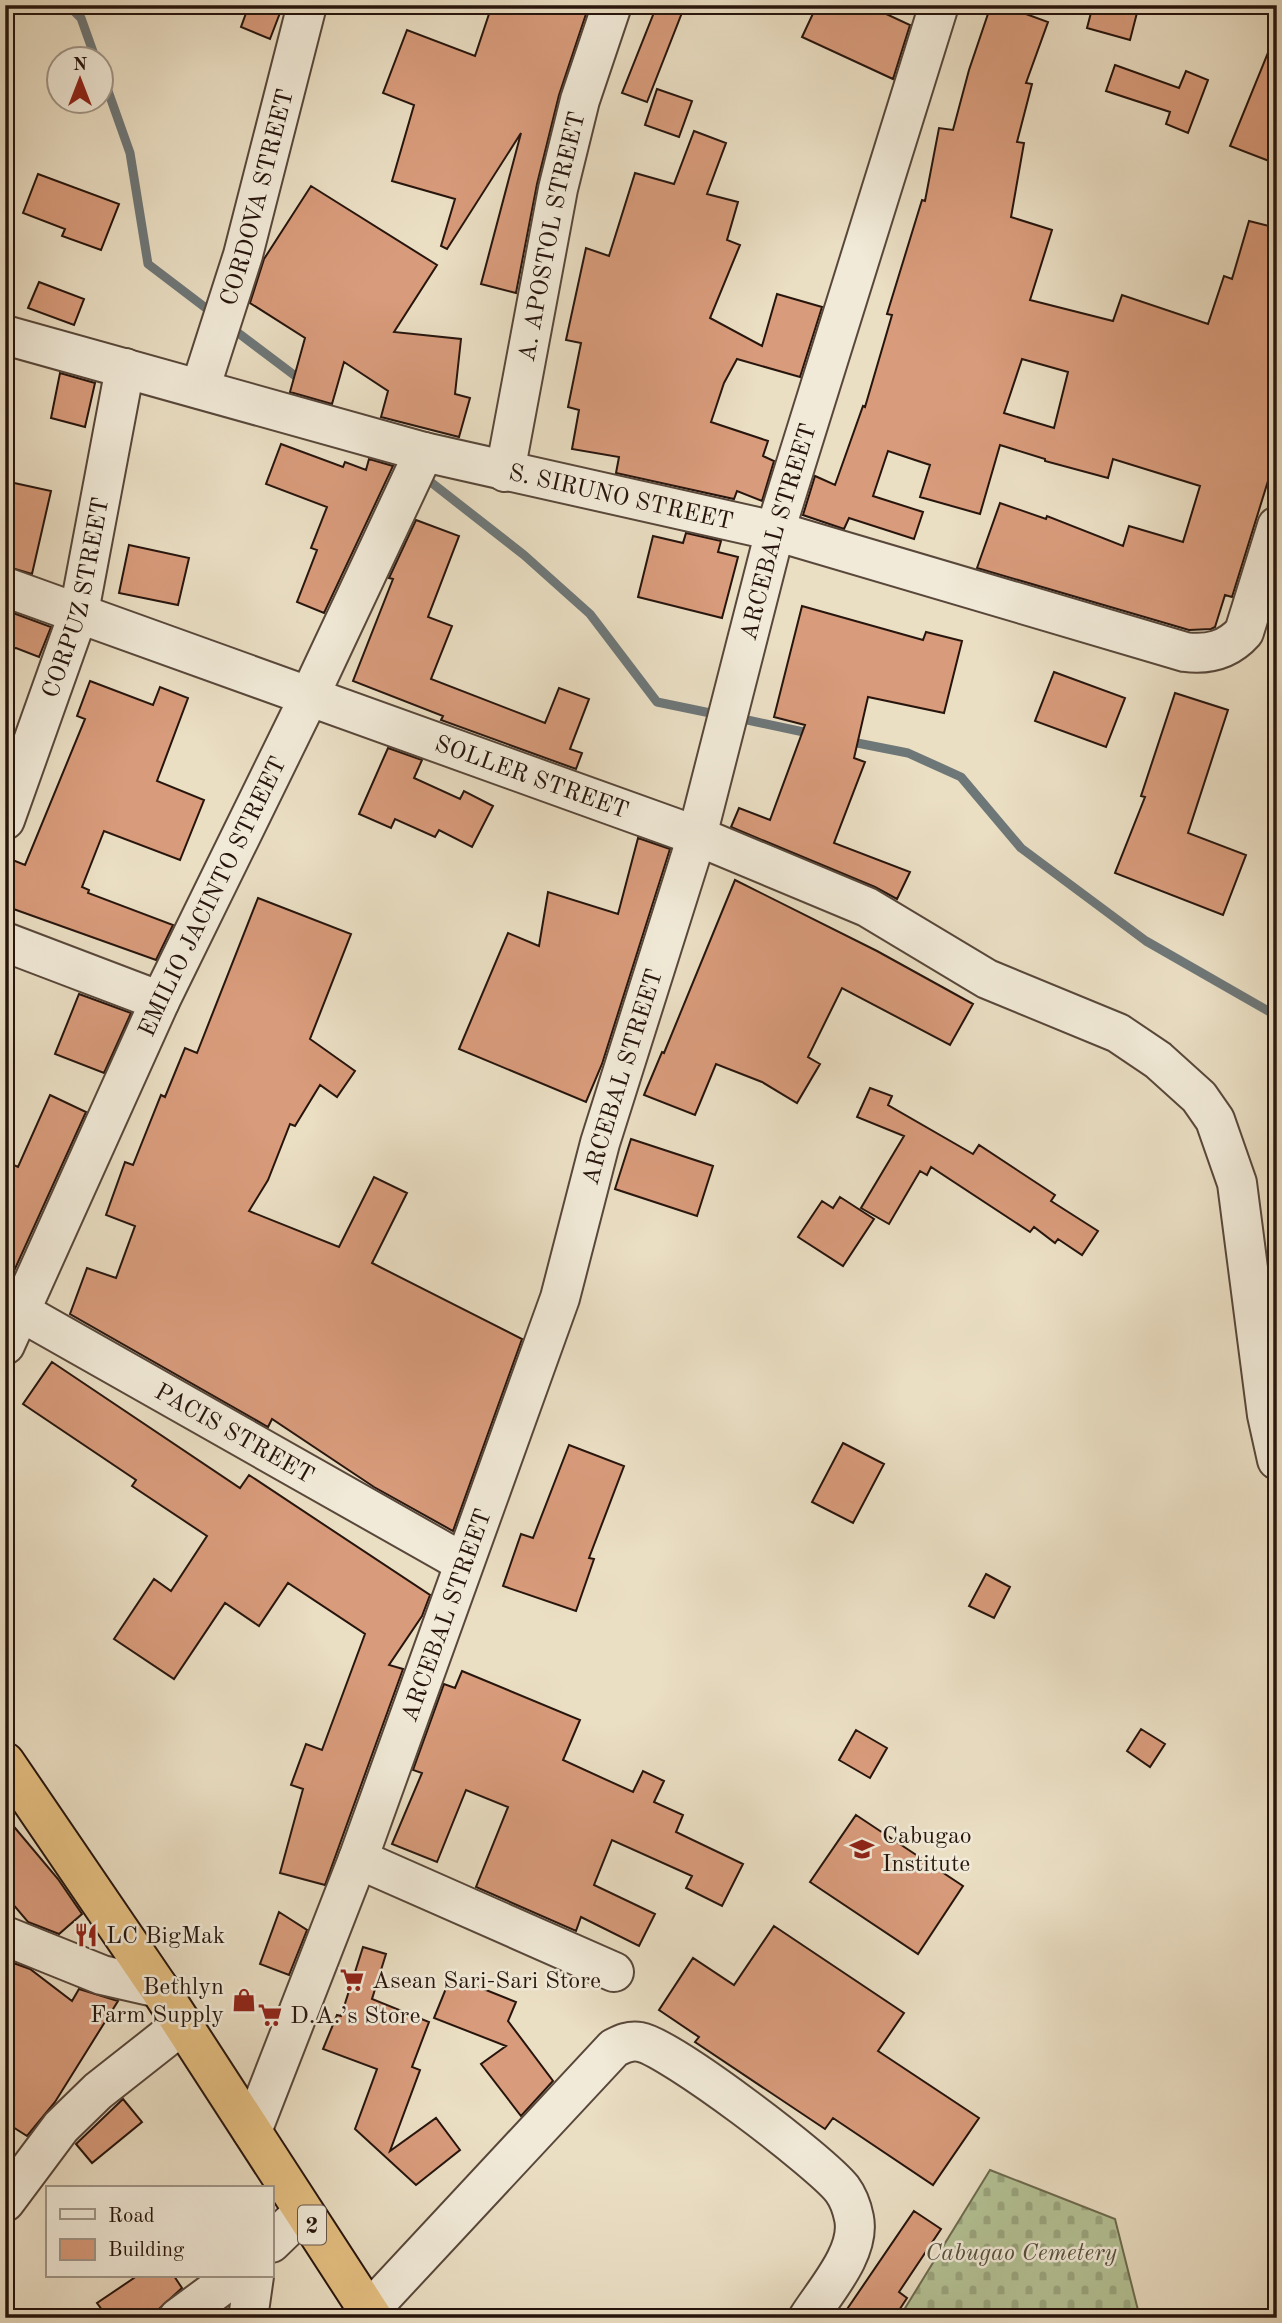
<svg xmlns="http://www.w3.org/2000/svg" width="1282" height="2323" font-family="'Old Standard TT',serif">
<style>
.cemetery{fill:url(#cemetery-stones);stroke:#6e6c51;stroke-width:2}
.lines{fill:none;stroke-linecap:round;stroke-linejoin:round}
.stream{stroke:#6e7778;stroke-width:9}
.building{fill:#d89b7b;stroke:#27150d;stroke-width:2;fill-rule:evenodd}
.minor-casing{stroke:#58473a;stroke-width:42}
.highway-casing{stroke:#27150d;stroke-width:42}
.minor{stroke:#f1ead8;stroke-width:38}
.highway{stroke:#e5bf82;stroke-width:38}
.labels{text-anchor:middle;stroke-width:5;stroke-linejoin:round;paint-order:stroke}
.shield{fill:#f1ead8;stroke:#64554a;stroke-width:2}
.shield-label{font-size:23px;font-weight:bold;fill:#27150d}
.street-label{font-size:24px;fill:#27150d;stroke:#f1ead8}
.poi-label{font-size:24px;fill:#27150d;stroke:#f1ead8;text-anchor:start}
.park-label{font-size:24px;font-style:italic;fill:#58523d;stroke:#f1ead8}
</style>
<defs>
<pattern id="cemetery-stones" width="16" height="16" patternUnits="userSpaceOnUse" patternTransform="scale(1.75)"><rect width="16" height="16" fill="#b4c295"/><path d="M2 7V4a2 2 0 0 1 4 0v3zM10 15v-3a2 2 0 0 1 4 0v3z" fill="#9ba67f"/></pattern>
</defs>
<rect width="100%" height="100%" fill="#eadec3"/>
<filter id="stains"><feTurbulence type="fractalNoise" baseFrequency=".00286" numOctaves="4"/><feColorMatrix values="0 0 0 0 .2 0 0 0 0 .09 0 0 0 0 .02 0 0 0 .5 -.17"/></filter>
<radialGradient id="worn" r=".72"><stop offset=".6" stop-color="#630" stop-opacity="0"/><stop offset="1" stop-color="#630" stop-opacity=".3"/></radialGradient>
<path class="cemetery" d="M990,2170L1115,2219L1140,2318H899Z"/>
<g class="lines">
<path class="stream" d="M68,5L81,18L96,60
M102,74L130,153L148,264L215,315
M229,326L302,381
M423,476L524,555L590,614L657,702L720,715
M738,718L813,734
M847,741L908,753L961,777L1021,848L1146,941L1277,1016"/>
</g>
<path class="building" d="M249,5H283L270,39L241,27Z
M492,5H589L559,95L537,184L516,293L481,284L521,133L447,249L441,246L455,199L392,181L414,105L383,93L407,30L475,56Z
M657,5H685L647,102L622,93Z
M817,5H867L910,25L893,79L802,37Z
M991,5H1001L1048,22L1026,83L1032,84L1017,142L1024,143L1011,217L1052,230L1030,300L1113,321L1122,295L1208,324L1224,276L1232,279L1249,221L1277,228V452L1232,597L1225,595L1215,627L1211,629L1189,630L977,568L1000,503L1046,519L1047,516L1123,546L1129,526L1183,542L1200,486L1113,459L1108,478L1045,461V459L1000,445L980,514L920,497L930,465L888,451L873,496L923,512L914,539L849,518L844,529L803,515L815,476L835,485L863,406L865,407L892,315L887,314L922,200L925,201L939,128L953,130L969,70ZM1022,359L1068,372L1054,428L1004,413Z
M1093,5H1139L1130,40L1087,28Z
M1276,33H1277V164L1230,146Z
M1115,65L1179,88L1186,71L1208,80L1188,133L1166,124L1170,112L1106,91Z
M657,89L692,101L679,137L645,125Z
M694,131L726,143L707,194L738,202L727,240L740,245L710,318L762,346L777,294L822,307L800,377L737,359L724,383L711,422L768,441L763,456L774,461L762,501L737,491L734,499L616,473L619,457L572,449L579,410L568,407L581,343L566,340L586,248L609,256L635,173L674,184Z
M38,174L119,204L101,250L62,236L65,229L23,213Z
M311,186L437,265L394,332L461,339L455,394L470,398L459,437L381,417L388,391L344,362L332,404L290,392L305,338L250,303L264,259Z
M39,282L84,299L74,325L28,308Z
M60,373L95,383L85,427L51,418Z
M281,444L343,467L345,462L366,470L369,459L393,466L324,613L297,602L317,550L311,548L327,507L266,484Z
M5,481L51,491L32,574L5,566Z
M416,520L459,536L428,617L452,626L431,679L545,723L559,688L589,699L570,749L582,753L576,769L441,720L443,716L353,681L393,579L389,578Z
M686,533L721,541L718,552L738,557L722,618L638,597L653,536L683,543Z
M129,545L189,558L178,605L119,593Z
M802,606L923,640L926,632L962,641L944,713L868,697L854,758L865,762L834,843L910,872L897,899L875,887L731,827L739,808L770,820L805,725L774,717Z
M5,610L51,627L39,657L16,648L5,649Z
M1054,672L1125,698L1106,747L1035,721Z
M90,681L153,705L160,687L188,698L157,781L204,800L180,860L104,831L82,887L89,890L88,893L173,925L156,960L5,906V857L25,865L85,719L77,716Z
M1175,693L1228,710L1188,833L1246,855L1223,915L1115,873L1145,797L1141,796Z
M388,748L422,760L414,778L460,799L464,791L493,806L472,847L439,830L435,837L395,819L391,828L359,814Z
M638,838L670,849L602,1064L586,1102L459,1049L508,933L539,946L548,892L618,914Z
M735,880L877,951L973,1004L950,1045L842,988L808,1057L820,1064L797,1103L762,1082L716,1064L695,1115L644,1095L662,1052L664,1053Z
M258,898L351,934L310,1039L355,1071L337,1097L320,1085L295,1126L290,1124L268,1180L249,1211L339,1247L374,1177L407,1193L372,1263L522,1339L453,1531L374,1487L272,1419L268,1427L70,1314L87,1268L116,1278L135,1226L106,1215L125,1162L133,1165L161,1095L165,1097L185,1048L197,1053Z
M79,994L131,1013L104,1073L55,1054Z
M870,1088L892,1096L888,1105L973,1154L979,1145L1055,1195L1051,1201L1098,1231L1082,1255L1058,1239L1055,1243L1034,1227L1030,1232L931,1167L927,1175L920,1171L889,1224L861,1208L904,1136L857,1117Z
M50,1095L86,1112L14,1271L5,1266V1161L18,1167Z
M631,1139L713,1166L697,1216L615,1189Z
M840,1197L874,1219L843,1266L798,1237L822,1201L833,1208Z
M52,1362L240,1488L249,1475L430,1595L422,1616L389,1665L403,1669L325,1885L280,1873L303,1789L291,1785L306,1744L322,1750L365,1634L288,1583L259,1626L225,1603L174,1679L114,1639L154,1579L171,1591L207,1536L132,1486L136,1480L23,1404Z
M843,1443L884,1464L853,1523L812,1502Z
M569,1445L624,1466L589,1558L594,1559L576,1611L503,1586L521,1534L533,1538Z
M986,1574L1010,1587L994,1618L969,1606Z
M462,1671L580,1720L563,1760L633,1792L643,1771L664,1781L654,1802L683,1815L676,1832L743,1864L722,1906L686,1888L692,1876L612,1840L594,1885L655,1914L639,1946L581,1917L576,1931L476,1887L508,1807L466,1790L437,1862L392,1844L422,1773L413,1770L444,1684L455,1688Z
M1141,1729L1165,1744L1150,1767L1127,1751Z
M856,1730L887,1748L870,1778L839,1760Z
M856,1815L963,1886L918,1954L810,1882Z
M5,1816L58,1879L82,1914L59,1934L28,1922L5,1895Z
M279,1912L307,1930L289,1975L260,1964Z
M774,1926L904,2013L878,2051L979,2118L933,2185L833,2118L825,2129L695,2042L699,2037L659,2010L693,1958L734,1985Z
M363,1947L386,1954L372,1999L429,2022L412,2067L420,2070L390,2151L436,2118L460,2150L416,2185L355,2129L377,2069L323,2049L337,2015L341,2016Z
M5,1960L30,1969L72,2001L79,1989L118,2001L55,2102L27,2136L5,2122Z
M451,1976L516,2002L508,2021L553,2081L521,2116L481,2064L506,2046L434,2018Z
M123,2099L142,2122L92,2163L76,2144Z
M914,2211L941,2229L899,2292L907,2298L894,2318H841Z
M137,2276H174L182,2288L149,2318H108L97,2303Z"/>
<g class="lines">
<g class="minor-casing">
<g id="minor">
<path id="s1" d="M5,335L424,452L775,531L1185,652C1209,655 1228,650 1244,632L1277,526"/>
<path id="s2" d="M200,389L243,255L307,5"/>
<path id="s3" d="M505,472L558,189L580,100L612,5"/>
<path id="s4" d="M5,587L697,836L867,907L987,979L1118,1033L1158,1060L1199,1097L1215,1120L1237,1183L1267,1415L1277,1460"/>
<path id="s5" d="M5,820L79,612L125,368"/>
<path d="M5,942L160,1001"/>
<path id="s6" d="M5,1303L464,1563"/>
<path id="s7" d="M5,1345L160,1001L309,697L424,452"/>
<path d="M358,1859L614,1972"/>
<path d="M5,1936L102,1975L159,1988"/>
<path id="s8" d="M252,2131L358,1859L560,1298L600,1143L697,836L775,531L939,5"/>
<path d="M5,2202L61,2127L98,2091L183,2024"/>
<path d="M271,2243L303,2212"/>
<path d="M369,2311L614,2048C622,2044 630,2040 640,2042C670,2047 821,2162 842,2189C848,2197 852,2208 854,2218C861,2252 825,2291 808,2318"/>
<path d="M178,2318L235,2276"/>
<path d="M248,2318L254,2276"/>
</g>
</g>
<g class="highway-casing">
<path id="highway" d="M5,1762L159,1988L373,2318"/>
</g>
<use href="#minor" class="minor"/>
<use href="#highway" class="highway"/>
</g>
<defs>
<g id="school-bare" transform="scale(1.89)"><path d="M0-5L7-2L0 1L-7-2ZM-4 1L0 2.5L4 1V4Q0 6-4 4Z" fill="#8f2418" stroke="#f1ead8" stroke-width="2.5" paint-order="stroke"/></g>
<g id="restaurant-bare" transform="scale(1.89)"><path d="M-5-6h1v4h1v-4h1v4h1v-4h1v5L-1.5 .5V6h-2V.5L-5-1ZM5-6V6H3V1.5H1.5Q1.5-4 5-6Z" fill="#8f2418" stroke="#f1ead8" stroke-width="2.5" paint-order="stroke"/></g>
<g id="supermarket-bare" transform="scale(1.89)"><path d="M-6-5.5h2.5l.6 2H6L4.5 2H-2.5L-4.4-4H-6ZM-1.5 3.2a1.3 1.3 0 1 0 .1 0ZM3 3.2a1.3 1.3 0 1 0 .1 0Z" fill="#8f2418" stroke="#f1ead8" stroke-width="2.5" paint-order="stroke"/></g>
<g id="shop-bare" transform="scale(1.89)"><path d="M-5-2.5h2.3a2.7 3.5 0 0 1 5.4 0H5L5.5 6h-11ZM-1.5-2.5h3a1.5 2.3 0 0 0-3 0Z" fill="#8f2418" stroke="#f1ead8" stroke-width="2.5" paint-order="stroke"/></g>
</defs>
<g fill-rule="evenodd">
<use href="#school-bare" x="862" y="1849"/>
<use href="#restaurant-bare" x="86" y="1935"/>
<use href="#supermarket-bare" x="352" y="1980"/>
<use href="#shop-bare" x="244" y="2000"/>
<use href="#supermarket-bare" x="270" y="2015"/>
</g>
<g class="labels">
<rect class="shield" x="298" y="2205.5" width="28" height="39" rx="5"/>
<g class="shield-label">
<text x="312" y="2233">2</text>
</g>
<g class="street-label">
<text dy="8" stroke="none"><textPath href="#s2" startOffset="200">CORDOVA STREET</textPath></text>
<text dy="8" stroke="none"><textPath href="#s3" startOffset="240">A. APOSTOL STREET</textPath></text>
<text dy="8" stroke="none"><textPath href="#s1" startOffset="637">S. SIRUNO STREET</textPath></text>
<text dy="8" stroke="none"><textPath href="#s8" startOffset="1685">ARCEBAL STREET</textPath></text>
<text dy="8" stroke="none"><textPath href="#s5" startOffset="234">CORPUZ STREET</textPath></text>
<text dy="8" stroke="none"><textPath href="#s4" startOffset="560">SOLLER STREET</textPath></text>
<text dy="8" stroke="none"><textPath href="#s7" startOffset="494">EMILIO JACINTO STREET</textPath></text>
<text dy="8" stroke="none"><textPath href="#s8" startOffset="1118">ARCEBAL STREET</textPath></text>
<text dy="8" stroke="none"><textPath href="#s6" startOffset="264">PACIS STREET</textPath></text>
<text dy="8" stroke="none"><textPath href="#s8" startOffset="551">ARCEBAL STREET</textPath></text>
</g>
<g class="poi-label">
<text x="882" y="1843">Cabugao<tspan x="882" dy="28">Institute</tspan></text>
<text x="106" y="1943">LC BigMak</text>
<text x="372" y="1988">Asean Sari-Sari Store</text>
<text x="224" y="1994" text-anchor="end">Bethlyn<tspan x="224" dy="28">Farm Supply</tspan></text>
<text x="290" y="2023">D.A.’s Store</text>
</g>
<g class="park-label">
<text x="1021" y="2260">Cabugao Cemetery</text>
</g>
</g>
<rect width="1282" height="2323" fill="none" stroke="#eadec3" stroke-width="28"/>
<rect x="7" y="7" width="1268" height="2309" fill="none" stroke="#27150d" stroke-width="3.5"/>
<rect x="14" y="14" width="1254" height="2295" fill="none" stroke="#27150d" stroke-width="2"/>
<rect x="46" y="2186" width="228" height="91" fill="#f1ead8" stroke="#a09587" stroke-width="2"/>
<rect x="60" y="2209" width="35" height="10" fill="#f1ead8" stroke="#a09587" stroke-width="2"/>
<text x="108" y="2222" font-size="21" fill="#27150d">Road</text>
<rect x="60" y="2239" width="35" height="21" fill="#d89b7b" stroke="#a09587" stroke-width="2"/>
<text x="108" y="2256" font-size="21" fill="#27150d">Building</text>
<g transform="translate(80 80)"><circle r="33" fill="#f1ead8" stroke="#a09587" stroke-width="2"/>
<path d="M0-5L12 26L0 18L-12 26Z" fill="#8f2418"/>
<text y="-10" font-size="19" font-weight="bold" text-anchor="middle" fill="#27150d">N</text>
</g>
<rect width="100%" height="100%" filter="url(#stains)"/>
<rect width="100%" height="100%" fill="url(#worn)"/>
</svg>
